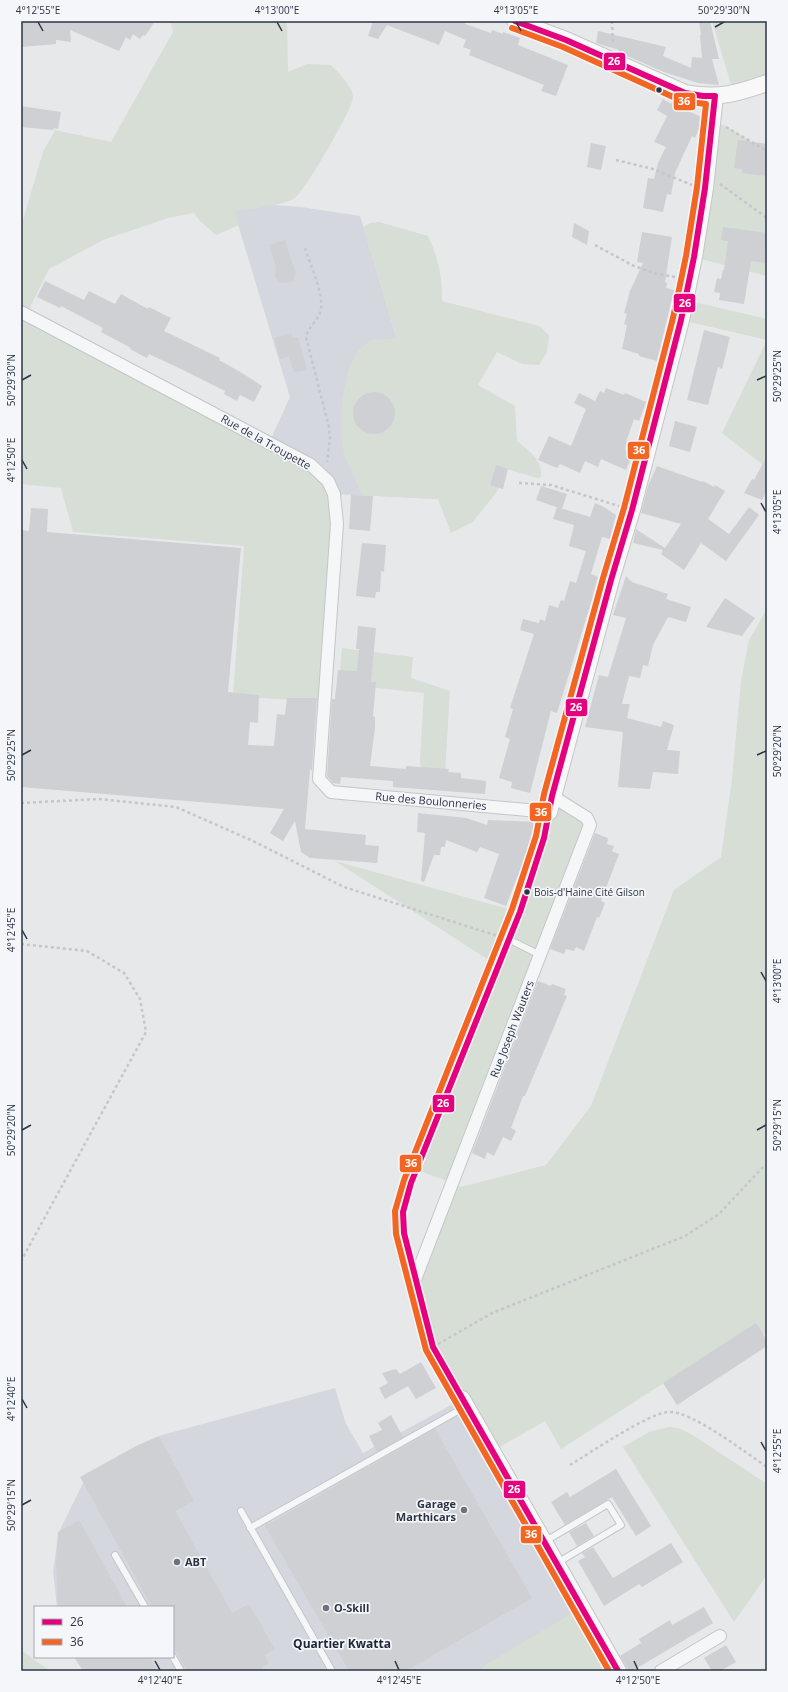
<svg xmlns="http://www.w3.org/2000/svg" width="788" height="1692" font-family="'Open Sans',sans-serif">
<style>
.built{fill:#d4d7dd}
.green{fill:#d6ded6}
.building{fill:#ced0d3}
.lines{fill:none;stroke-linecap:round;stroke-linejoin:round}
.lane-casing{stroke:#c4c6c8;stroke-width:8}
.street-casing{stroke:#c4c6c8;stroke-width:14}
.secondary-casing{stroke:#c4c6c8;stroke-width:18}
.path{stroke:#c5c6ca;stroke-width:2.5;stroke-dasharray:3 3;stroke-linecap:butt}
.lane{stroke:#f5f6f7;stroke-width:6}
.street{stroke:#f5f6f7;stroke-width:12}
.secondary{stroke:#f8f8f8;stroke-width:16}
.bus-1-casing{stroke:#f4f6f9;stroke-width:9}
.bus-2-casing{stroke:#f4f6f9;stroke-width:9}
.bus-1{stroke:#e5007d;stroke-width:6}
.bus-2{stroke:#f26522;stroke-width:6}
.ticks{fill:none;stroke:#2b3445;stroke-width:1.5}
.bus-dot{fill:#2b3445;stroke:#f4f6f9;stroke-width:1.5}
.poi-dot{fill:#6c737f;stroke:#f4f6f9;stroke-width:1.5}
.labels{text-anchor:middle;stroke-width:3.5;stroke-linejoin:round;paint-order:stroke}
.bus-label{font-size:10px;fill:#2b3445;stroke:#f4f6f9;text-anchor:start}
.street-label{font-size:11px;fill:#2b3445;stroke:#f4f6f9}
.poi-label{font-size:11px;font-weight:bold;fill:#2b3445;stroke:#f4f6f9;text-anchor:start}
.neighbourhood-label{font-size:12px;font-weight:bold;fill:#1d2536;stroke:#f4f6f9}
.line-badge{stroke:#f4f6f9;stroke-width:1.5}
.badge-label{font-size:11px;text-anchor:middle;font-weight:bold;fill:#fff}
.neatline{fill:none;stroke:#2b3445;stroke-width:1.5}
.ticks-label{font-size:10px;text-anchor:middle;fill:#2b3445}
</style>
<rect width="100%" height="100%" fill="#e6e8ea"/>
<path class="built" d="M274,205L301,207L360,216L397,339L438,499L334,494L269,443L290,397L234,211Z
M335,1388L346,1424L363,1453L462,1399L618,1671H84L75,1657H173V1607H57L53,1571L59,1532L85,1479L162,1435Z"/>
<path class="green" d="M171,21H287L288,72L307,64L331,65C338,72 353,87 353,97C353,109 304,192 295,198C281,206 251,209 235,211L239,225L216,235L200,221L194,213L168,218L103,240L49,269L26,315L311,465L334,494L324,702L233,696L244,546L73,532L61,488L21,484V227L43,152L55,130L111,142L173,32Z
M712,21H767V83L734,94Z
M713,119L767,151V276L694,257Z
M379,222L428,236C439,261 442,274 442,301L539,326L549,335L547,352L539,365L522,364L497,352L478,385L515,406L517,441C529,451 543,460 541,477L537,478L504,468L498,490L473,522L451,533L438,499L362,495L344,455L341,434L342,400L349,367L358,351L371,340L397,338L363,227L370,223Z
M685,300L767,319V468L722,433L767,340L681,320Z
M767,609V1334L737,1336L561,1449L545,1421L491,1452L433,1347L416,1277L453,1183L417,1170L498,966L335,861L519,912L544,838L552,796L587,818L453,1183L461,1187L546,1165L591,1106L674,890L721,857L732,779L741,681L749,640Z
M342,648L413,657L411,678L450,691L445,772L421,770L420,761L424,693L339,684Z
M669,1427L678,1428L691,1434L767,1484V1575L734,1622L623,1447L649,1432Z
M574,1612L606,1671H481L485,1665Z
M21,1650L50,1671H21Z"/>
<path class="building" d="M21,21H155L145,36L143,35L140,39L133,34L130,40L126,37L119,51L70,30L71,42L56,40V44L21,47Z
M373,21H466L465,24L491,33L492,30L503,34V32L520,38L518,45L568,65L556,96L541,91L544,85L469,55L471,50L463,47L466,40L445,31L439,45L387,25L378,39L368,36Z
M699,21H710L719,59H712L719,85L698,83L664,72L618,52L619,50L596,43L598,31L666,47L663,56L691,68L692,57L702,58L700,35H701Z
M663,99L671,104L673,100L687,106L686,110L703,118L695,138L692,136L675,173L671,195L667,194L663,212L643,208L648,178L654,179L658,163L666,147L654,142L667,116L657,110Z
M21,106L61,112L58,129L54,128L53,130L21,127Z
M738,140L767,144V176L742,173V169L734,168Z
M591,143L606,146L601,170L587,167Z
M574,223L589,231L587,245L572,237Z
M723,227L767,233L765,263L751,261L744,304L719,300L720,293L714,292L717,278L721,279L723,270H724L728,241L721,240Z
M642,232L672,237L665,282L667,283L666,288L674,290L657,361L639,356V354L622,349L627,325L624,324L627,314L624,313L630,291L643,263L637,262Z
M285,240L292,263L296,272L293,281L286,283L280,282L275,277L276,267L269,245Z
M45,281L84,300L89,291L115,304L121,294L148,309L149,307L171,318L164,331L220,358L219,360L242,373L262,386L254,402L240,395L237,401L224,394L225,391L181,369L149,354L147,358L141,355L130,349L131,348L101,332L103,328L61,306L60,308L37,297Z
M704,330L730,337L722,369L718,367L708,405L687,400Z
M291,333L292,338L298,337L307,370L294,372L289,356L280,359L274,338Z
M606,388L624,395L625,393L646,402L639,421L634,419L627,439L625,450L633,453L626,470L601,459L598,467L585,461L580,473L560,464L557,468L538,460L549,436L571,446L586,409L574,403L579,393L595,401L600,391L604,393Z
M353 413a21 21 0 1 1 42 0a21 21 0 1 1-42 0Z
M675,421L697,427L690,452L669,446Z
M767,456V491L762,500L744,493L752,479L754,480Z
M496,465L508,469L503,489L490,485Z
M657,466L702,482L703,481L714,487L715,485L725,491L708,519L729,534L749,507L759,515L726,561L701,543L684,570L661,554L663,550L633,543L636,529L665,548L681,524L641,513L648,486Z
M541,486L567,494L562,509L536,500Z
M351,495L373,496L370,531L349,529Z
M595,503L602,506L616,515L610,539L602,537L591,574L598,577L590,606L557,713L551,711L530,793L511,788L512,782L499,778L510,739L505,737L513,709L510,708L534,634L520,630L523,619L539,623L540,619L545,621L549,605L558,608L561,600L564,601L570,581L576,583L586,551L569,546L574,525L553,519L557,507L590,517Z
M31,508L48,509L47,532L241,548L228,692L259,695L258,723L250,722L248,745L274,746L277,714L285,715L287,698H317L312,771L310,769L305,829L366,835L365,845L379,846L377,863L310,858L301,852L295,821L283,841L270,833L284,809L21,787V530L29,531Z
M362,543L386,545L384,572L381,571L380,592H376L375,598L356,596Z
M626,576L632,582L668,594L666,599L691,607L686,622L668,617L653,645L648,666L643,665L640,678L629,676L622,704H630L627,718L661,727L663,721L674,725L667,750L680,751L678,774L653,772L650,789L618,787L623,732L585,727L599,675L608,677L626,618L613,615Z
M725,598L755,618L742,636L706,627Z
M358,626L376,628L371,682H376L373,716L375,717V728L370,766L406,769V766L449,769L448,772L461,773V778L486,781L485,794L393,787V781L341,777L340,784L333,783L327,776L332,699H335L338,670L357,671L359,649H356Z
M418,813L466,818L487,825L488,820L534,822L529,847L506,906L484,898L499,854L480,847L477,852L446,840L445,847H441L440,855H434L424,882L421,881L425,833L417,832Z
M595,833L608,838L607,844L614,846L612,851L619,854L601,901L605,903L599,918L597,917L584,951L576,947L574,951L566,949L564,954L550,949Z
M538,981L551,986L552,984L566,989L564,995L567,996L525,1096H523L511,1128L516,1131L511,1141L503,1137L494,1156L487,1152L485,1159L472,1153Z
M756,1323L767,1340V1346L677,1405L663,1383Z
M421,1362L436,1388L416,1399L408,1386L385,1399L379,1388L388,1383L382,1373L396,1369L400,1374Z
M391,1415L403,1437L377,1452L369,1436L382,1430L378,1423Z
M435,1429L532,1598L406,1671H349L265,1526Z
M159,1436L194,1501L175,1511L232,1613L249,1604L275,1649L265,1655L269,1664L262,1667L264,1671H187L173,1646V1607H152L80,1477L138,1445Z
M616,1469L651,1526L636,1536L612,1497L565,1525L551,1502L567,1492L570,1497Z
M79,1520L83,1527L127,1607H58L56,1562L58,1532Z
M586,1523L594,1536L577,1546L569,1532Z
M671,1543L683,1562L642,1587L639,1584L604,1606L578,1561L585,1557L582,1553L593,1547L613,1578Z
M704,1607L713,1623L632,1671H629L620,1656L641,1643L639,1639L670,1620L672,1625Z
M726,1645L736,1662L720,1671H712L704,1658Z
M74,1657H150L158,1671H83Z"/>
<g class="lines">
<g class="lane-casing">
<path id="lane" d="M508,939L540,955
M241,1511L332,1671
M250,1528L465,1407
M544,1542L608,1504L621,1525L557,1563
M115,1555L145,1607
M173,1657L181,1671"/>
</g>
<g class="street-casing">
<path id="street" d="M21,312L311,465L328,481L334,494L337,524L319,779L331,792L549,812
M416,1277L590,825L587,818L552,796
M661,1671L720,1636"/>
</g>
<g class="secondary-casing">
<path id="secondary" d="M515,21L566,40L685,93C718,99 736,94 767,83
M549,812L611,580L632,510L681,320L694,257L705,188L715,96
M462,1399L618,1671"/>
</g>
<path class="path" d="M612,21L613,44
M726,127L767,151
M616,160L653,169L692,185
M720,184L767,218
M595,245L632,265L653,273L675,277
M305,248C310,265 326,297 320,313C316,322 308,328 306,337L329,427L330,438L327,462
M519,483L551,485L619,506
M21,803L99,799L176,807L253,841L344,887L498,936
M21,944L87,951L124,973L140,999L146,1032L21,1261
M433,1347L492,1313L685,1236L719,1214L763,1167
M570,1465C590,1453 650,1412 669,1412C692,1411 746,1453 767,1467"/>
<use href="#lane" class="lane"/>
<use href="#street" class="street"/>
<use href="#secondary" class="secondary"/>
<g class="bus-1-casing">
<path id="bus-1" d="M515,21L566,40L685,93L703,96H715
M618,1671L433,1347L404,1233L403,1212L411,1183L520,912L544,838L552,796L611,580L632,510L681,320L694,257L705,188L715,96"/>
</g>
<g class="bus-2-casing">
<path id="bus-2" d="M512,28L563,47L682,101L706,104L697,187L686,256L673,318L624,508L603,578L544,794L536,836L512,909L404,1180L395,1211L396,1234L426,1350L609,1671"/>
</g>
<use href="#bus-1" class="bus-1"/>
<use href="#bus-2" class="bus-2"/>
</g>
<path class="ticks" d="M38,22L43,31M277,22L282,31M516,22L521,31M715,27L724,22M22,380L31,375M757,380L766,376M22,460L27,469M761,503L766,512M22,755L31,750M757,755L766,751M22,930L27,939M761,972L766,981M22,1130L31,1125M757,1130L766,1125M22,1399L27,1408M761,1442L766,1451M22,1505L31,1500M155,1661L160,1670M395,1661L399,1670M634,1661L638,1670"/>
<g class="bus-dot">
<circle cx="659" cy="90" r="3.5"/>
<circle cx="527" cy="892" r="3.5"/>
</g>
<g class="poi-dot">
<circle cx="464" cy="1510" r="4"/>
<circle cx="177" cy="1562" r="4"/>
<circle cx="326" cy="1608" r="4"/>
</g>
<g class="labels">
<g class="bus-label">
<text x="534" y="896">Bois-d'Haine Cité Gilson</text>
</g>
<g class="street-label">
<text transform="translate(266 442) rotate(29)" y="4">Rue de la Troupette</text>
<text transform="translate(431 801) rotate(5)" y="4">Rue des Boulonneries</text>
<text transform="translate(512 1029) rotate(-69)" y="4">Rue Joseph Wauters</text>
</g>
<g class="poi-label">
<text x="456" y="1508" text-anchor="end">Garage<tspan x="456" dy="13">Marthicars</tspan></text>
<text x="185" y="1566">ABT</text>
<text x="334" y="1612">O-Skill</text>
</g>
<g class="neighbourhood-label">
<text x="342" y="1648">Quartier Kwatta</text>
</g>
</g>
<g class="line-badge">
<rect x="603" y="52" width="23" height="19" rx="4" fill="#e5007d"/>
<rect x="673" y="92" width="23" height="19" rx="4" fill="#f26522"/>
<rect x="673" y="293" width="23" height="20" rx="4" fill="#e5007d"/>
<rect x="627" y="441" width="23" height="19" rx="4" fill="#f26522"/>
<rect x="565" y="698" width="23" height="19" rx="4" fill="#e5007d"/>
<rect x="529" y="802" width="23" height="20" rx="4" fill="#f26522"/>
<rect x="432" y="1094" width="23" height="19" rx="4" fill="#e5007d"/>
<rect x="399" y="1154" width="23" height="19" rx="4" fill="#f26522"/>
<rect x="503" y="1480" width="23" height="19" rx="4" fill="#e5007d"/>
<rect x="520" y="1525" width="22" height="19" rx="4" fill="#f26522"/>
</g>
<g class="badge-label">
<text x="614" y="65">26</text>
<text x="684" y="105">36</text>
<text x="685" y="307">26</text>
<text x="639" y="454">36</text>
<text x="576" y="711">26</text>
<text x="541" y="816">36</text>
<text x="443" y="1107">26</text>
<text x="411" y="1167">36</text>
<text x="514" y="1493">26</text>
<text x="531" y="1538">36</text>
</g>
<rect width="788" height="1692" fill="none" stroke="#f4f6f9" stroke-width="44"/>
<rect x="34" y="1606" width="140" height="52" fill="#f4f6f9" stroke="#a4a8b1"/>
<rect x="42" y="1619" width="20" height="6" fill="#e5007d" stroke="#a4a8b1"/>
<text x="70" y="1626" font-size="12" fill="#2b3445">26</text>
<rect x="42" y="1639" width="20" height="6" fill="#f26522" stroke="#a4a8b1"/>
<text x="70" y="1646" font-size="12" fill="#2b3445">36</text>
<rect x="22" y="22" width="744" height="1648" class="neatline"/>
<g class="ticks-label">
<text x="38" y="14">4°12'55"E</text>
<text x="277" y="14">4°13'00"E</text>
<text x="516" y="14">4°13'05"E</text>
<text x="724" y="14">50°29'30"N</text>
<text transform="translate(777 376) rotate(-90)" y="4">50°29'25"N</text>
<text transform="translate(11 380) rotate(-90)" y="4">50°29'30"N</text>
<text transform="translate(11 460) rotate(-90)" y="4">4°12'50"E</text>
<text transform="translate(777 512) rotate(-90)" y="4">4°13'05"E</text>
<text transform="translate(777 751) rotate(-90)" y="4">50°29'20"N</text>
<text transform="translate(11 755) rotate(-90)" y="4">50°29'25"N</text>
<text transform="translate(11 930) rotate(-90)" y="4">4°12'45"E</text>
<text transform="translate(777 981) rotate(-90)" y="4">4°13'00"E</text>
<text transform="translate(777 1125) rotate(-90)" y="4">50°29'15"N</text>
<text transform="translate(11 1130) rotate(-90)" y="4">50°29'20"N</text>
<text transform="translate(11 1399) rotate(-90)" y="4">4°12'40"E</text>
<text transform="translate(777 1451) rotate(-90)" y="4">4°12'55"E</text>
<text transform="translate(11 1505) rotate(-90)" y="4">50°29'15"N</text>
<text x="160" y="1684">4°12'40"E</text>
<text x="399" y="1684">4°12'45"E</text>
<text x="638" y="1684">4°12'50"E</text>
</g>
</svg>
